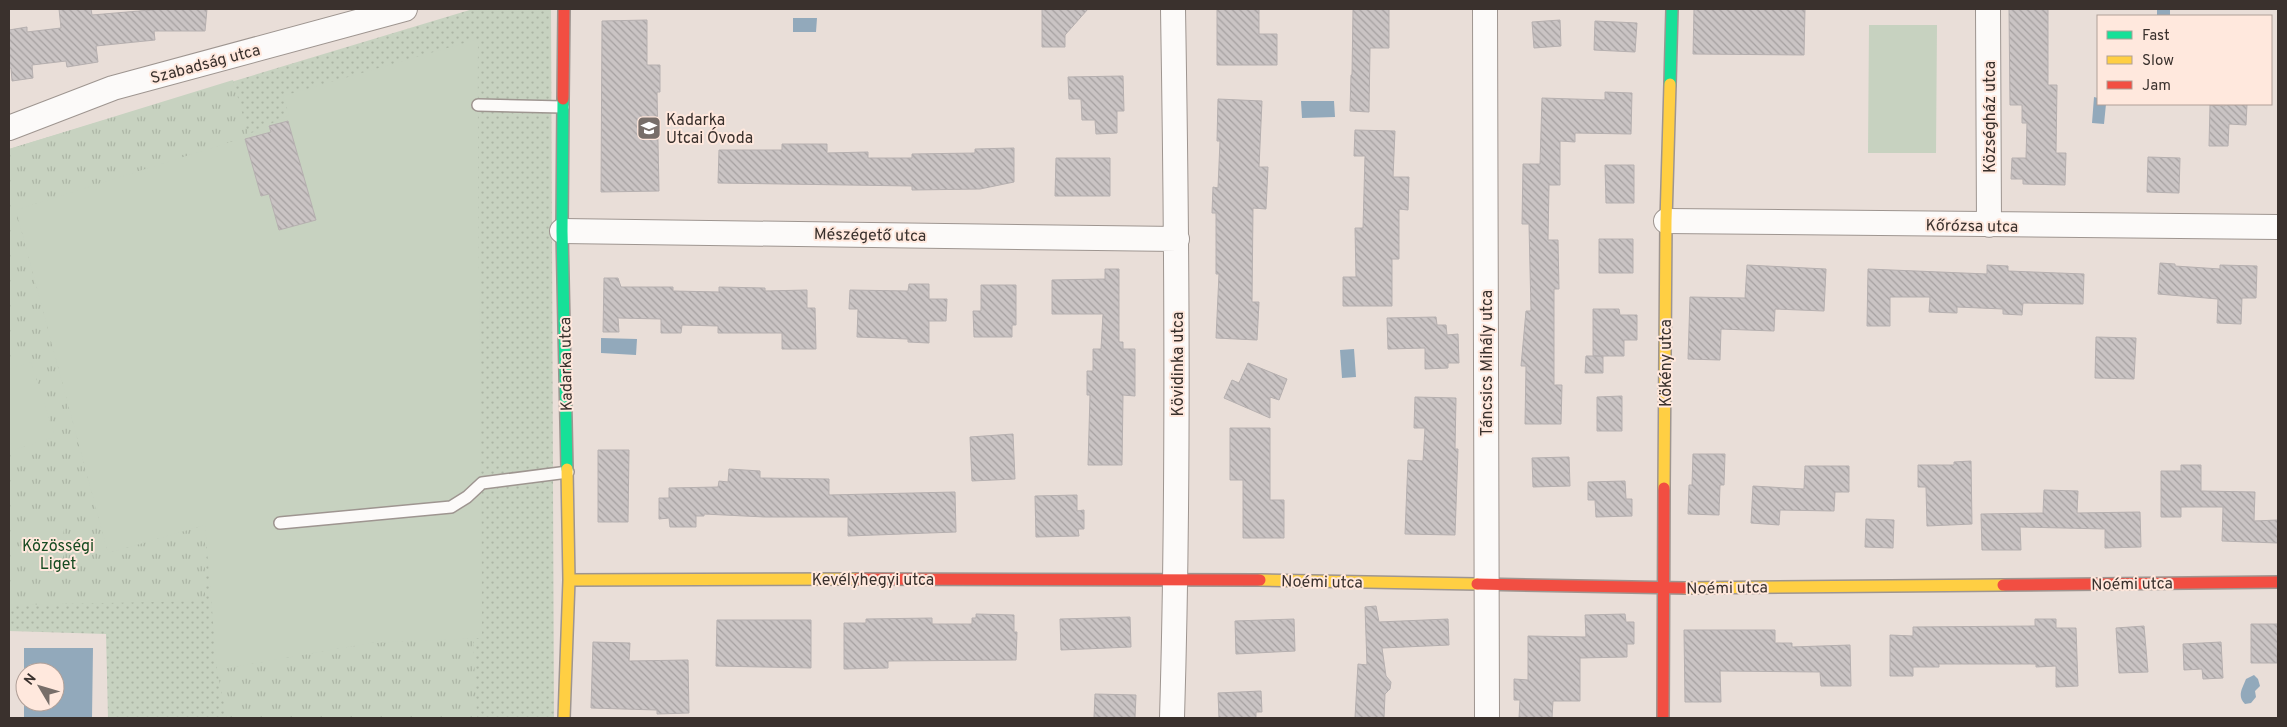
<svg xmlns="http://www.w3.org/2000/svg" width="2287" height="727" font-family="Overpass,sans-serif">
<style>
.grass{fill:url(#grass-dots)}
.park{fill:url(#park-tufts)}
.pitch{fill:#c7d2c0}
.water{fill:#92a9bb;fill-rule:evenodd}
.building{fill:url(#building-back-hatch);stroke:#b6b0b0}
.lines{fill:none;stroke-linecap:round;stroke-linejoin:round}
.lane-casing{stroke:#9e9590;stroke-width:14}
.street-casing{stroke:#9e9590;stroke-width:26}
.fast-casing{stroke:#9e9590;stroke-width:14}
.slow-casing{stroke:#9e9590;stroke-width:14}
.jam-casing{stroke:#9e9590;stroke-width:14}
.lane{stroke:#fcfaf9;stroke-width:11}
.street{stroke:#fcfaf9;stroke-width:24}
.fast{stroke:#16e098;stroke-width:11}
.slow{stroke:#ffcf43;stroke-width:11}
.jam{stroke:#f24e42;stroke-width:11}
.labels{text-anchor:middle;stroke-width:4;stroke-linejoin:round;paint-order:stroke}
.street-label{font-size:16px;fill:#3a312d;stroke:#ffe8dd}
.poi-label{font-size:16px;fill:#3a312d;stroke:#ffe8dd;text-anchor:start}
.park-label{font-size:16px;fill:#164b21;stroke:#ffe8dd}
</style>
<defs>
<pattern id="grass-dots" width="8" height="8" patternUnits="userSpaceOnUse" patternTransform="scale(1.25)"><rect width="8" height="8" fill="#c7d2c0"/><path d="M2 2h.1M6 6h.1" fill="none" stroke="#acb5a5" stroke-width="1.8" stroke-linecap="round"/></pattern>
<pattern id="park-tufts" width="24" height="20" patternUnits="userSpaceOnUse" patternTransform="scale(1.25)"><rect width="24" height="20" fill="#c7d2c0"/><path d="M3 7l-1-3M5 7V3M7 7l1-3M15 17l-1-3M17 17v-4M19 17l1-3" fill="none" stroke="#acb5a5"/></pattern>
<pattern id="building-back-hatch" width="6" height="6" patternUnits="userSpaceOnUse" patternTransform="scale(1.25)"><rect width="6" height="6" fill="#cac4c4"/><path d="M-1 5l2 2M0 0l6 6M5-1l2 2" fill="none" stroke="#a5a0a0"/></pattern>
</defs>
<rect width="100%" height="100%" fill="#e9ded8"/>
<path class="grass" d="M473,9H551L554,718H108L106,634L9,631V149Z"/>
<path class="park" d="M233,80L248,134L237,140L16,211L108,553L205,525V601L9,605V149Z
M473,638L477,718H227L217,670L370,643Z"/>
<path class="pitch" d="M1869,25H1937L1936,153H1868Z
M478,39C477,239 482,439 482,638L370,643L217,670L205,525L108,553L16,210L237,140L289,115L283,96Z
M31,362L55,437L13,450L9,436V369Z
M25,524H64L63,540H25Z
M25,547H63V563L25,564Z"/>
<path class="water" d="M2157,9H2170V16H2157Z
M793,18H817L816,32H793Z
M2094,97L2098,98V104H2106L2104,124L2092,123Z
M1301,101H1334L1335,117L1302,118Z
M601,338L637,339L636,355L601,353Z
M1354,349L1356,377L1342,378L1340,350Z
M24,648H93L92,718H24ZM25,672H55V702H25Z
M2254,675L2258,679L2260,686L2255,691L2256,697L2251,703L2245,704C2237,696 2242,689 2246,679Z"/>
<path class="building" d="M59,9H91L92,15L162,9H207L205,31H154L155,40L96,46L98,62L67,67L66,61L32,65L33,78L12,81L11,68H9V30L27,27V32L61,28Z
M1042,9H1088L1065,35V47H1042Z
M1217,9H1259V34H1277V65H1217Z
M1353,9H1389V48H1370L1369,112L1350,111L1351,75H1352Z
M1694,9H1805L1804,55L1693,54Z
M2009,9H2048V85H2057L2056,153H2066L2065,185L2023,184V179H2011L2012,158H2026L2027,123H2022V105H2010Z
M647,20V65H660V92H657L659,191L601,192L602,21Z
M1560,20L1561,46L1534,48L1532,22Z
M1595,21L1637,23L1635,52L1594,50Z
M1123,76L1124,111H1117V133L1096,134L1095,120H1082L1081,99H1069L1068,77Z
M1605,92L1632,93L1631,134L1575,133V142L1560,141V185H1549L1548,240H1558L1559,289H1554V385H1562L1561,424H1525L1526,366H1521L1526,311H1531L1529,224H1522L1523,164H1540L1542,98L1605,100Z
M1218,99L1262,101L1259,167H1268L1266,209L1253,208L1252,302H1259L1257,340L1216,338L1219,274H1216V213H1212L1213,187L1218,188L1220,141H1217Z
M2225,104H2247L2246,125L2229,124L2228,146H2209L2210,105L2225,106Z
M288,121L316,220L279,230L269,194L261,196L245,139L271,132L269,126Z
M1355,130L1395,131L1393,177H1409L1408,210L1399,209V259H1392V306H1343V277H1356L1355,228H1363L1365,156H1354Z
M782,144H827V153L868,152V158H912V154L975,153V149L1014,148V182L980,189L912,190V186L718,183L719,150H782Z
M2148,157L2180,158L2179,193L2147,192Z
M1056,158H1110V196H1055Z
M1605,165H1634V203H1606Z
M1599,239H1633V273H1599Z
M2160,263L2175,264V266L2220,269V265L2257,266L2256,298H2242L2241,324L2217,323L2218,299L2158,294Z
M1747,265L1826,269L1824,311L1775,309L1774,331L1721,329L1720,360L1688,359L1690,297L1745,298Z
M1987,265L2008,266V271L2084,274L2083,304L2023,303L2022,315L2003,314V309L1957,307V313L1929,312L1930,297H1890V326H1867L1868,269L1987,274Z
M1105,269H1119V342H1123V349H1135V396L1123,395L1122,465H1088L1090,395H1087V371H1093V349H1101L1103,314H1052V280L1105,279Z
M604,278H618L621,287H673V291L719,292V287L765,288V291L807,290V308H815L816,349H782V333H718V326L682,325L681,333H661V319L618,318L619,332H603Z
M909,284H929V299H947L946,321H929V343L908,342V339L857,337L858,309H849L850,290L908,291Z
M981,285H1016V325H1012V337H974L973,311H981Z
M1593,309H1619L1620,315H1637V340H1624V356H1593Z
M1436,317L1437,325H1446L1447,335L1458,334L1459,363H1448V368L1425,369V348L1388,349L1387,318Z
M2096,337L2136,338L2134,379L2095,378Z
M1586,356H1603V373H1585Z
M1248,363L1287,379L1279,400L1270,397V418L1224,398L1232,380L1239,383Z
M1622,396V431H1597V397Z
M1415,397L1456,398L1455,449H1458L1455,535L1405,534L1408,460L1423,461L1425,428H1414Z
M1230,428H1270V500H1284V538H1243V480H1230Z
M1013,434L1015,479L972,481L970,437Z
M598,450H629L628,522H598Z
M1693,454H1725L1724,485H1720L1719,515L1688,514L1689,485H1692Z
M1569,457L1570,486L1533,487L1532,458Z
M1971,461L1972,524L1927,526L1926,487H1918V465H1954V462Z
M2181,465H2201V491L2255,492L2254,521L2278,520V543L2222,541L2223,507H2181V517H2161V471H2181Z
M1805,466H1849V492H1835L1834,511L1780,510L1779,525L1751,523L1753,486L1804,489Z
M729,469L760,471V478L829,479V495L955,492L956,532L848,536V517H765L704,514V516H696V527H670L669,518L659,519V498H669V488L718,487L719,481L728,482Z
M1625,481L1626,499H1632V516L1596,517L1595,500H1588V482Z
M2044,490L2078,491L2077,513L2140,512L2141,547L2105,548V529L2020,527L2021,550H1982L1981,514L2043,513Z
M1077,495V511L1084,510V529H1078L1079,536L1036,537L1035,496Z
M1866,519L1894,520L1893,548L1865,547Z
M1376,606L1379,622L1448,619L1449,645L1382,648L1386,676L1391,682L1390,689L1385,694L1384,718H1355L1358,664L1367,665L1365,607Z
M976,614L1014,615V632H1017L1016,660L888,661V668L844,669V623H866V619L932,618V624H972V618H976Z
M1625,614L1626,622H1634V644H1627V657L1580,658V701H1553L1552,718H1519L1520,700H1514V679L1528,680V636L1586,637L1585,615Z
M1130,617L1131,647L1061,650L1060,619Z
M1294,619L1295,651L1236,654L1235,621Z
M2035,619H2056V628H2076L2078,686L2056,687V666L2036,667V664H1939V667H1913V676H1890V635L1913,636V627L2035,626Z
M717,620H811V668L716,666Z
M2251,624H2278L2277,663H2251Z
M2144,626L2148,672L2119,673L2116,628Z
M1684,630H1775V643H1792V647L1850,645L1851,686H1821L1820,672L1720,671L1721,702H1685Z
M593,642L630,643L629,661L688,660L689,713L657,714V710L591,708Z
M2221,642L2223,678L2203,679L2202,669L2184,670L2183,644Z
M1261,691L1262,712H1256V718H1219L1218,693Z
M1095,694L1136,695L1135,718H1094Z"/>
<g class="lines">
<g class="lane-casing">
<path id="lane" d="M478,105L563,107
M280,523L451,507L467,497L482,483L568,472"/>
</g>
<g class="street-casing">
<path id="street" d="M1485,9L1487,718
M1988,9L1989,225
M9,128L113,88L405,9
M1666,221L2278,227
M562,231L1177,239
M1172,718C1179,482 1177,245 1173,9"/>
</g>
<g class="fast-casing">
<path id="fast" d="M1670,84L1672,9
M563,99L562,231L567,469"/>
</g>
<g class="slow-casing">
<path id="slow" d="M1664,488L1666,221L1670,84
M569,580L856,579
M1260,580L1477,584
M1685,588L2003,585
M564,718L569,580L567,469"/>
</g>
<g class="jam-casing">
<path id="jam" d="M563,99L564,9
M856,579L1260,580
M1477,584L1685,588
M2003,585L2278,582
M1663,718L1664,488"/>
</g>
<use href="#lane" class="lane"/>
<use href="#street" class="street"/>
<use href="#fast" class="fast"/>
<use href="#slow" class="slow"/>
<use href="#jam" class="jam"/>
</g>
<defs>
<g id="school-square" transform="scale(1.25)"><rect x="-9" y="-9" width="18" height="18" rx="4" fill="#776e69" stroke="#ffe8dd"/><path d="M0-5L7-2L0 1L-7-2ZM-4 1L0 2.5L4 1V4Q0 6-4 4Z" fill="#fff"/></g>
</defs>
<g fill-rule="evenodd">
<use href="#school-square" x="649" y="128"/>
</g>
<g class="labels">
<g class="street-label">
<text transform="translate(205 63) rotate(-15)" y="6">Szabadság utca</text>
<text transform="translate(1989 117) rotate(-90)" y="6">Községház utca</text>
<text transform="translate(1972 225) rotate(1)" y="6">Kőrózsa utca</text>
<text transform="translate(870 234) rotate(1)" y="6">Mészégető utca</text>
<text transform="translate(1486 363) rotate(-90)" y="6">Táncsics Mihály utca</text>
<text transform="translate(1665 363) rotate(-90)" y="6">Kökény utca</text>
<text transform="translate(565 364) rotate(-91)" y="6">Kadarka utca</text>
<text transform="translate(1177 364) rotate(-90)" y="6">Kövidinka utca</text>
<text x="873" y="585">Kevélyhegyi utca</text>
<text transform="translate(1322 581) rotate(1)" y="6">Noémi utca</text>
<text transform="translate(2132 583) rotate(-1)" y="6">Noémi utca</text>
<text transform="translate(1727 587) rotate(-1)" y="6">Noémi utca</text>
</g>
<g class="poi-label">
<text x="666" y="125">Kadarka<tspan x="666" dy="18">Utcai Óvoda</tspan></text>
</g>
<g class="park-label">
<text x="58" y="551">Közösségi<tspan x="58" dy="18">Liget</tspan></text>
</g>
</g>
<rect width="2287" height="727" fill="none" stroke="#3a312d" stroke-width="20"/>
<rect x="2097" y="15" width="175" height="90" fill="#ffe8dd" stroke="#b09f97"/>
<rect x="2107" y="31" width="25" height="8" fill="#16e098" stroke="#b09f97"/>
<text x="2142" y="40" font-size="15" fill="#3a312d">Fast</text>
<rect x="2107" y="56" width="25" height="8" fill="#ffcf43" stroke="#b09f97"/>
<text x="2142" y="65" font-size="15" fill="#3a312d">Slow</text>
<rect x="2107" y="81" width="25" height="8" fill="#f24e42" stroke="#b09f97"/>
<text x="2142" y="90" font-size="15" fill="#3a312d">Jam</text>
<g transform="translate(40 687) rotate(308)"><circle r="24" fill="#ffe8dd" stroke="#b09f97"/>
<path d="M0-4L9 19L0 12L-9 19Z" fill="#776e69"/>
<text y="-8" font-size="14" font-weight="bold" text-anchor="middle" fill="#3a312d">N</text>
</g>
</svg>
